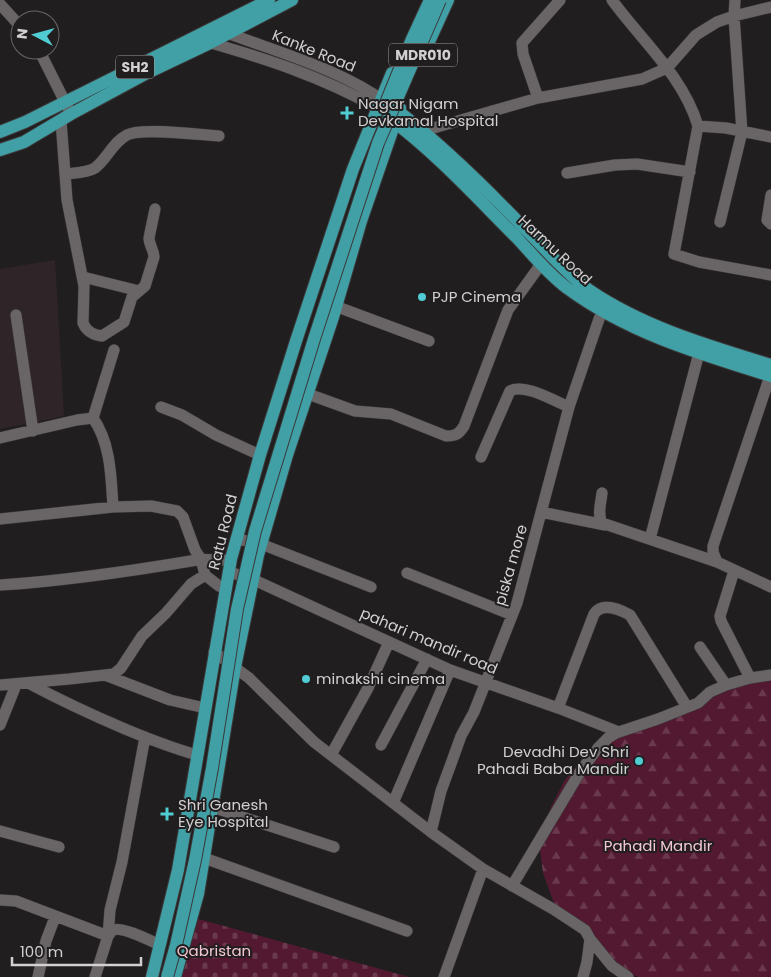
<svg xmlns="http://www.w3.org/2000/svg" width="771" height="977" font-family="Poppins,sans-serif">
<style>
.built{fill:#2f2528}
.forest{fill:url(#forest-firs)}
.cemetery{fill:url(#cemetery-stones)}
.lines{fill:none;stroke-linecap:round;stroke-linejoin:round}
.minor-casing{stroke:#3b3839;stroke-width:12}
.major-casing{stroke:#3b3839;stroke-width:14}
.minor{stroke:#696566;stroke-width:11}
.major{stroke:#40a0a6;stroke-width:12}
.major-bridge-casing{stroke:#3b3839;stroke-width:14;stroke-linecap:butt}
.major-bridge{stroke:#40a0a6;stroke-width:12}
.poi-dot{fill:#51ccd3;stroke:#211e1f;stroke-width:2}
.labels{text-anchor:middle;stroke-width:4;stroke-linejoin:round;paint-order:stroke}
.shield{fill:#211e1f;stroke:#9d9b9c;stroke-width:1}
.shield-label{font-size:14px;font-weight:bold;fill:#d2d0d1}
.street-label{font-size:15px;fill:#d2d0d1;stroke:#211e1f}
.poi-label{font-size:15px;fill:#d2d0d1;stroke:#211e1f;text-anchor:start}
.park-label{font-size:15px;fill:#f3c6d4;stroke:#211e1f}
</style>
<defs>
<pattern id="forest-firs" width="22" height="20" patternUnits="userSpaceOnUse" patternTransform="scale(1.25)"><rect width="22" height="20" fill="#521931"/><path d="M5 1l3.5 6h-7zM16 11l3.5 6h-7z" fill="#6a394e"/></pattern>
<pattern id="cemetery-stones" width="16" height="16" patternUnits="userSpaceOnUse" patternTransform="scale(1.25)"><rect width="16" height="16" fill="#521931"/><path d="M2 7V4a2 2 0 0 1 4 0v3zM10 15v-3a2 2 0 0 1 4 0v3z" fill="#6a394e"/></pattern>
</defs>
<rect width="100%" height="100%" fill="#211e1f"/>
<path class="built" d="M55,260L64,416L0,429V269Z"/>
<path class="forest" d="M756,680H771V977H638L626,971L554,903L543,873L539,843L551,807L565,780L586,755L610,735L695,709L725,690Z"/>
<path class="cemetery" d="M195,918L409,977H179Z"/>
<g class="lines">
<g class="minor-casing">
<path id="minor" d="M612,0C642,41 683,76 698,126L674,254L699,262L771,275
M0,4L20,26
M222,31C277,52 341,69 388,104
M204,41C264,58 323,77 377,108
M39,50L71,114
M538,98L523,54L522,43L560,0
M61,121L67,200L84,286L83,323C87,332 93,335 102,336L124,322L132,297L145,286L154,257C154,250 149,245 149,238L155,209
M698,126L726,128L771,137
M423,131L538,98L642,79L667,68L696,35L717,22L734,16L771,7
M567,173L615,165L637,164L690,172
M65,174C74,173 87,173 95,168C107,159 113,142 127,135C141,127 200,135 219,136
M771,195L767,220L771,224
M720,222L742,132L734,16L735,0
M83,277L139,291
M335,306L429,341
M16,315L33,431
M770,376L713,546V552L717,562L771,587
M308,394L355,411L391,414L446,436C456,436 459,434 464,426L508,310L541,264
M161,407L182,415L216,435L260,455
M93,418L114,350
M0,438L77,420L93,418C111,444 111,477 113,507
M481,457L510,391C525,383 554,401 569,407
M602,493C601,503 597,514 602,523L717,562
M541,512L605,525
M0,519L113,507L151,506L177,511L183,517L195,550L201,559L205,575L219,586L226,589
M237,539L261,544L371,587
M650,539L699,353
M734,571L720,616L721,621L750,678
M229,572L252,579L450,670L558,708L619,732
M407,573L512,615
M0,585C66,581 132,571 197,560C209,558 220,562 231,559
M700,647L726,685
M214,652L249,678L314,742L431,832L483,869L553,909L585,930L590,939L587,962L583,977
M105,675L170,700L205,708
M28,683C60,700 92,715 125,729C149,739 172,748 197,755
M0,685L69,679L114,674L121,668L142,636L166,613L191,584L205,575
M558,708L594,614C602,602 619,609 630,615L687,707
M0,725L16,685
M381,745L427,659
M331,755L368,688L389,642
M393,803L450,670
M212,807L334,847
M0,831L59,847
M431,832L441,791L452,761L461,736L474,712L517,603L569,407L599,319L607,303
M204,858L407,931
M512,886L580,772L598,748L608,738L616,733L658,719L698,703L710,692L726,685L750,678L771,675
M0,900L16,901L108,936L110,910L122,862L145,737
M590,939L612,966L628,977
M38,977L46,941L55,917
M95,977L108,936C110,934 110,932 113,930C122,926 151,941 160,945
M444,977L483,869"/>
</g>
<g class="major-casing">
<path id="major" d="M422,57L448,0
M398,111C443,146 484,186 523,227C545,248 564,272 589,290C643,327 709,346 771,365
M389,118C436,153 475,196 516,237C532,254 548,274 567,288C628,333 700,354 771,376
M0,132L25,122L269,0
M0,150L24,142L71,114L147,73L210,43L292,0
M152,977L178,870L231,559L260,455L296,341L353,169L392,73
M175,977L198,894L235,667L258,555L287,455L333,317L361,221L400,108"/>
</g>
<use href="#minor" class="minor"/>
<use href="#major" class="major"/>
<g class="major-bridge-casing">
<path id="major-bridge" d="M384,108L412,39L430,0
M167,977L176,945L195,860L212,768L237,609L255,531L314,339L378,143L440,0"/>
</g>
<use href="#major-bridge" class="major-bridge"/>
</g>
<g class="poi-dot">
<path d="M344.5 105.5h5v5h5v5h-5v5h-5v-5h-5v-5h5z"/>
<circle cx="422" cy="297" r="5"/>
<circle cx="306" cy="679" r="5"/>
<circle cx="639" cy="761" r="5"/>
<path d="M164.5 806.5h5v5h5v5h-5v5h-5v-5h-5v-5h5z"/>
</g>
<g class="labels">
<g class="shield">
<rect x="389" y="43.5" width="68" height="23" rx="4"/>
<rect x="116" y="55.5" width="38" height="23" rx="4"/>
</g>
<g class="shield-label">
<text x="423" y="60">MDR010</text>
<text x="135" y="72">SH2</text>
</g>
<g class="street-label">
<text transform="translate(314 51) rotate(22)" y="5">Kanke Road</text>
<text transform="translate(555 250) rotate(43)" y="5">Harmu Road</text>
<text transform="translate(223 532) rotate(-76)" y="5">Ratu Road</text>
<text transform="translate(511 565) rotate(-74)" y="5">piska more</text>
<text transform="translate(429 641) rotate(23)" y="5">pahari mandir road</text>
</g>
<g class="poi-label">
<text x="358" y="109">Nagar Nigam<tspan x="358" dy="17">Devkamal Hospital</tspan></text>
<text x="432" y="302">PJP Cinema</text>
<text x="316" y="684">minakshi cinema</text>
<text x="629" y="757" text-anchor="end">Devadhi Dev Shri<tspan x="629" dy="17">Pahadi Baba Mandir</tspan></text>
<text x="178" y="810">Shri Ganesh<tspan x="178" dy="17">Eye Hospital</tspan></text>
</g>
<g class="park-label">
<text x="658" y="851">Pahadi Mandir</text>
<text x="214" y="956">Qabristan</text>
</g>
</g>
<g transform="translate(35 35) rotate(276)"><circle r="24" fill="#211e1f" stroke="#686566"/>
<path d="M0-4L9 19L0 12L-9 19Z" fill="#51ccd3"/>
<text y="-8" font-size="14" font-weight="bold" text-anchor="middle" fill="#d2d0d1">N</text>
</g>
<path d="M12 957v8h129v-8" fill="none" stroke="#d2d0d1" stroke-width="2.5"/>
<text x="20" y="957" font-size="15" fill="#d2d0d1" stroke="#211e1f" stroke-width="4" paint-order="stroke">100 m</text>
</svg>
